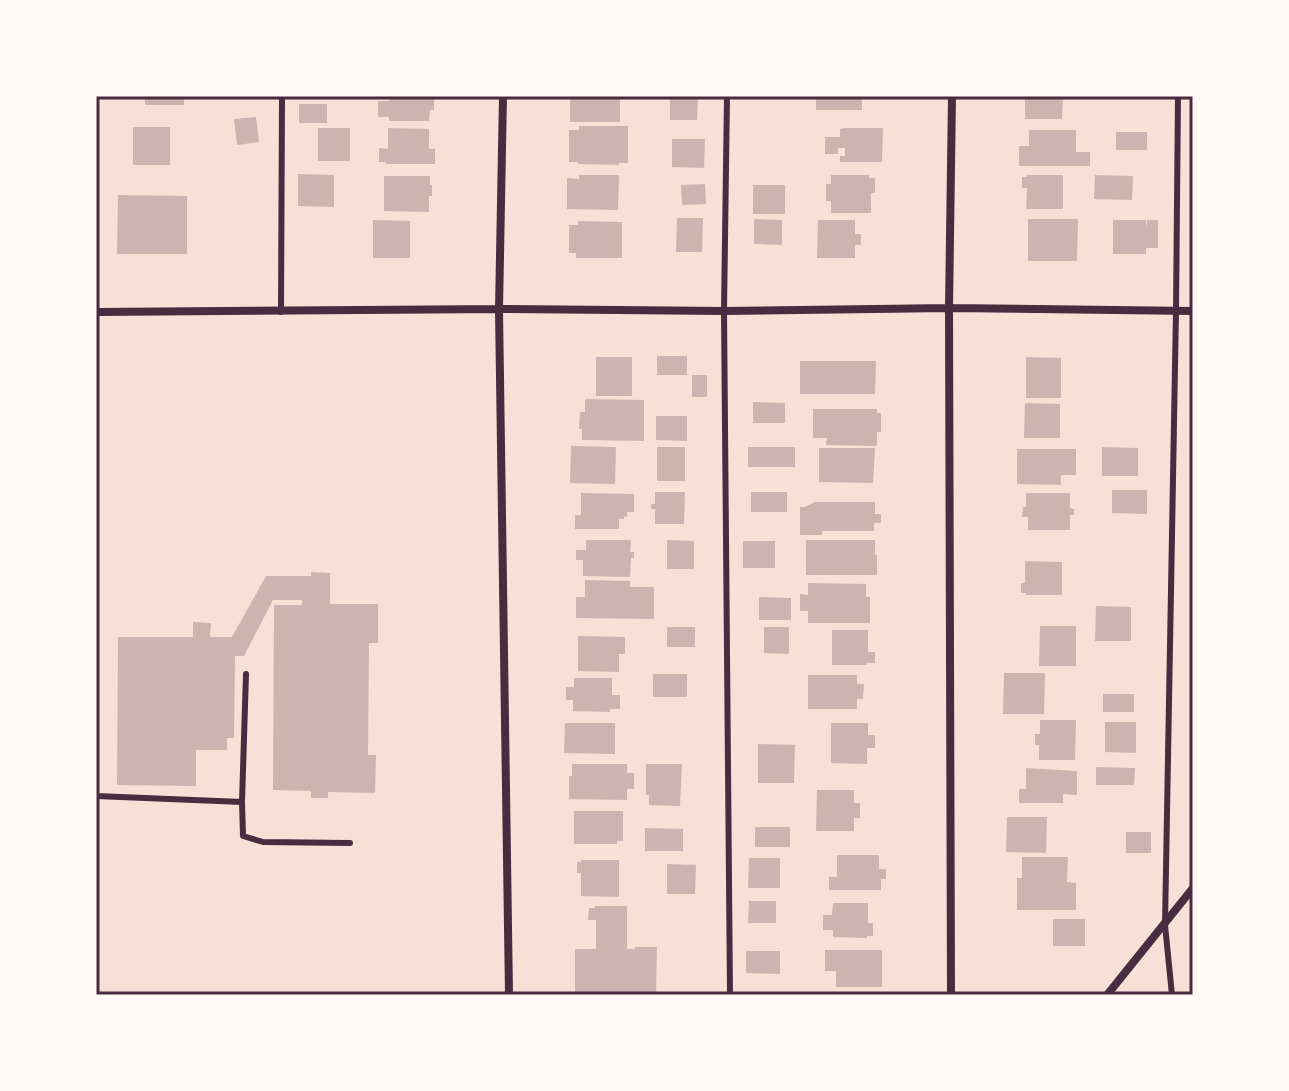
<svg xmlns="http://www.w3.org/2000/svg" width="1289" height="1091" font-family="'PT Serif',serif">
<style>
.building{fill:#ccb4b1}
.lines{fill:none;stroke-linecap:round;stroke-linejoin:round}
.service{stroke:#4a2c40;stroke-width:6}
.minor{stroke:#4a2c40;stroke-width:8}
.neatline{fill:none;stroke:#4a2c40;stroke-width:3}
</style>
<rect width="100%" height="100%" fill="#f7e1d7"/>
<path class="building" d="M145,96H184V105H145Z
M389,96L434,97V110H430L429,121H389V117H378V101H389Z
M570,96H620V122H570Z
M816,96H862V110H816Z
M1025,96H1063L1062,119H1025Z
M670,98H698L697,120H670Z
M299,104H327V123H299Z
M256,117L259,142L237,145L234,119Z
M579,126H628V163H619V165L578,164V162H569V130H579Z
M133,127H170V165H133Z
M318,128H350V161H318Z
M388,128L429,129V149H435V164H386V162H379V148L388,149Z
M845,128H883L882,162H840V156H845V148H838V154H825V137H840V129Z
M1029,130H1076V152H1090V166H1019V146H1029Z
M1116,132H1147V150H1116Z
M672,139H705L704,168L672,167Z
M298,174L334,175V207L298,206Z
M579,175H619L618,210L567,209V178L579,179Z
M831,175H869V178H875V193H871V213H831V201H826V184H831Z
M1027,175H1063V209H1026L1027,188H1022V177H1027Z
M1095,175L1133,176L1132,200L1094,199Z
M384,176H430V185H432V196H429V212L384,211Z
M705,184L706,204L682,205L681,185Z
M753,185H785V214H753Z
M118,195L187,196V254H117Z
M677,218H703L702,252H676Z
M754,219L782,220V245L754,244Z
M1028,219H1078L1077,261H1028Z
M373,220L410,221V258H373Z
M818,220H855V234H861V245H855V258H817Z
M1113,220H1146L1147,228V220H1158V248H1146V254H1113Z
M578,221L622,222V258H576V253H569V225H578Z
M657,356H687V375H657Z
M596,357H632V396H596Z
M1026,357L1061,358V398H1026Z
M800,361H876L875,394H800Z
M692,375H707V397H692Z
M585,399L644,400V441L582,440V429H579L580,412H585Z
M753,402L785,403V423H753Z
M1025,403L1060,404V438H1024Z
M813,409H877V413H881V432H877V446L826,445L827,438H813Z
M656,416H687V441L656,440Z
M571,446L616,447L615,484L570,483Z
M657,447H685V481H657Z
M748,447H795V467H748Z
M1102,447L1138,448V476H1102Z
M819,448H875L873,483L819,482Z
M1017,449H1076V475H1061V485L1017,484Z
M1112,490H1147V514L1112,513Z
M655,492H685L684,524H655V509H651V504H655Z
M751,492H787V512H751Z
M581,493L634,494V512H627V517L624,516V519H619V529H575V515H581Z
M1026,493H1070V508L1074,509V515H1070V530H1028V517H1022L1023,507H1026Z
M815,502H875V514H881V523H874V531H822V535H800V507H805Z
M586,540H631L630,552H634V558H631L630,577L583,576V560H576V550H586Z
M667,540L694,541V569H667Z
M806,540H875V555H877V575H806Z
M743,541H775V568H743Z
M1025,561L1062,562V595H1026V593H1021V583H1025Z
M311,572L330,573V604H378V643H369L368,755H376L375,793L328,792V798H311V791L273,790L274,605H302V600H273L244,656H235L234,738H227V750H196V786L117,785L118,637H193V622L211,623L210,637H232L266,576H311Z
M585,580L630,581V587H654V619L576,618V597H585Z
M808,583L866,584V597H870V623H808V611H800V594L808,595Z
M759,597L791,598V620H759Z
M1096,606L1131,607V641H1095Z
M1040,626H1076V666H1039Z
M667,627H695V647H667Z
M764,627H789V654L764,653Z
M832,630H868V652H875V663H867V665H832Z
M578,636L625,637V654H619V672L578,671Z
M1004,673H1045L1044,714H1003Z
M653,674H687V697H653Z
M808,675H857V684H864L863,699H857V709H808Z
M574,678H612V695H620V709H610V712L573,711V700H566V687H574Z
M1103,694H1134V712H1103Z
M1040,720H1076L1075,760H1039V745H1035V734H1040Z
M1105,722H1136V753L1105,752Z
M565,723H615V754L564,753Z
M831,723H868V735H875V748H867V764L831,763Z
M758,744L795,745L794,783H758Z
M572,764H627V773H634V789H627V800L569,799V776H572Z
M646,764H682L680,806L649,805V795H646Z
M1096,767L1135,768L1134,785H1096Z
M1026,768L1077,771V795L1063,794V803H1019V789H1026Z
M817,790H854V803H860V818H854V831H816Z
M574,811H623V841H617V844H574Z
M1007,817H1047L1046,853L1006,852Z
M755,827H790V847H755Z
M645,828L683,829V851H645Z
M1126,832H1151V853H1126Z
M837,855H879V869H886V879H881V890H829V877H837Z
M1022,857H1068L1067,882L1076,883V910H1017V878H1022Z
M749,858H780V888H748Z
M581,860H619V897L581,896V873H577V862H581Z
M667,864L696,865L695,894H667Z
M749,901H776V923H748Z
M833,903H868V923H873V936H867V938L833,937V930H823V915H832Z
M595,906H627V949H635V947H657L656,995H575V949H596V920H588L589,908H595Z
M1053,919H1085V946H1053Z
M825,950H882V987H836V971H825Z
M746,951H780V974L746,973Z"/>
<g class="lines">
<path class="service" d="M727,96L724,311L730,995
M281,312L282,96
M96,796L242,802L243,836L263,842L350,843
M242,802L246,674
M1172,995L1165,925L1176,311L1178,96"/>
<path class="minor" d="M503,96L499,309L509,995
M96,312L499,309L724,311L949,308L1193,311
M951,995L949,308L952,96
M1107,995L1193,888"/>
</g>
<rect width="1289" height="1091" fill="none" stroke="#fffaf5" stroke-width="196"/>
<rect x="98" y="98" width="1093" height="895" class="neatline"/>
</svg>
